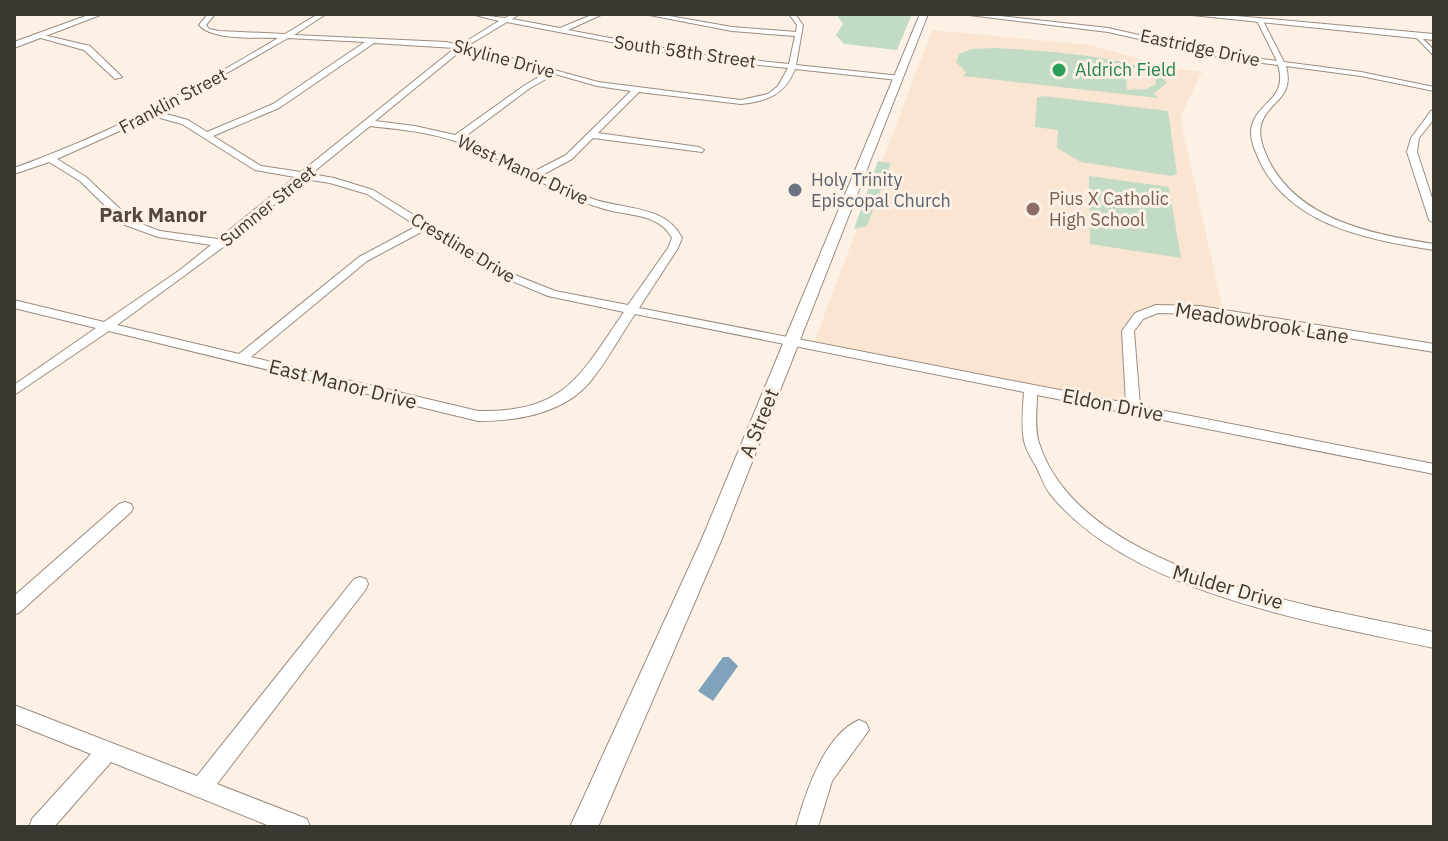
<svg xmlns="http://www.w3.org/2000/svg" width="1448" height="841" font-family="'IBM Plex Sans',sans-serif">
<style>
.built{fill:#fae5d2}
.green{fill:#c1dbc4;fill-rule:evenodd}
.water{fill:#80a2ba}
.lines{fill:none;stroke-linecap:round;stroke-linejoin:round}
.minor-casing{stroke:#9a8c7f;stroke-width:2}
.major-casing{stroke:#9a8c7f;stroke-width:2}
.minor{fill:#fff;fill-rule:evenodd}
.major{fill:#fff;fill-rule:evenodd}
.leisure-dot{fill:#2e9e5b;stroke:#fdf1e6;stroke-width:3}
.worship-dot{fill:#6b7280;stroke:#fdf1e6;stroke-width:3}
.education-dot{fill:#8d6e63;stroke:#fdf1e6;stroke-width:3}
.labels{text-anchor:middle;stroke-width:6;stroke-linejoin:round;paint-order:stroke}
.far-street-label{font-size:18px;fill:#3d3731;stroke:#fdf1e6}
.far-leisure-label{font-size:18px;fill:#27864d;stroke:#fdf1e6;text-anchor:start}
.far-worship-label{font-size:18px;fill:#5b616d;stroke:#fdf1e6;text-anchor:start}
.far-education-label{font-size:18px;fill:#785e54;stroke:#fdf1e6;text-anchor:start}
.far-quarter-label{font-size:20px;font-weight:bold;fill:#54483d;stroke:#fdf1e6}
.street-label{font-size:20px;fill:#3d3731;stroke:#fdf1e6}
</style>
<rect width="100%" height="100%" fill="#fdf1e6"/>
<path class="built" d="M932,30L1090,45L1173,68L1202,72L1180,117L1224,315L1156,309L1130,327L1133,409L813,345Z"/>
<path class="green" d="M836,14H912L897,50L844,44L836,35L843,24Z
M996,48C1028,50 1155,56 1167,83L1154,93L1158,98L963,76L966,72L956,62L959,54L972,49ZM1121,66L1140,69L1155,78L1156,84L1146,89L1124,90L1127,89L1125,67Z
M1044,96L1168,111L1177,174L1171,176L1081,162L1057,148L1058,130L1035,127L1037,98Z
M878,161L891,163L867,226L854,229Z
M1089,176L1169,187L1181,258L1090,244Z"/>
<path class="water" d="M723,657H729L738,666L713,701L698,691Z"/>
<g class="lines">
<g class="minor-casing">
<path id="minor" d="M208,14H215L206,25L209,29L219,31L285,34L318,14H326L294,35L446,42L460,45L499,21L471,14L505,18L512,14H520L512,19L560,28L594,14H603L568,30L694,54L789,64L795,36L732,31L644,14H658L732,27L796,32L797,25L789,14H795L803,25L796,65L901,76L902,78L898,80L795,69C785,95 767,101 741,104L639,92L598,133L699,147L704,150L702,152L593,138L572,159L542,175C559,184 576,193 593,199C624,210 666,205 682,238L678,248L639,308L1126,403L1122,331L1135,313L1156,305L1200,306L1434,344V352L1200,314L1158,313L1143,319L1134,331L1140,406L1434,464V474L1037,395C1037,410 1034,428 1039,443C1081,574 1318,607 1434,632V648C1315,622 1132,594 1051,495C1045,488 1041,477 1037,468C1032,460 1026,450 1024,441C1021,425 1023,408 1024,392L635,314C620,336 606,363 589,383C562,414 516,421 478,421L109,331L14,395V385L96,328L14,308V300L104,322L180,270L211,245L158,237L125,225L80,181L49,162L14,174V168C108,135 193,89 278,38C257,37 213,41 199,25ZM507,22L694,58L788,68L778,86L768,94L741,100L598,82L467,46ZM288,38L365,42L273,104L207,132L188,120L159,112ZM374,43L455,48L301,172L261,166L213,136L279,108ZM463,49L547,72L525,85L455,135L415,126L375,121ZM555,74L597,86L631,91L566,155L535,171L463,138L530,88ZM153,116L182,124L255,170L295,177L218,239L160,231L133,221L86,177L57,159ZM370,126C398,129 427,132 455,141C506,158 549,192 601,208C624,216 659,212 672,238L668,248L628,305L555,291L505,271L373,190L334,178L311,174ZM305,179L330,183L367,194L417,226L359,257L239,354L117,325L226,245ZM425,230L497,275L548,296L624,312C579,377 566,412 478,411L251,357L367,261Z
M961,14H982L1108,28L1223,54L1277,61L1257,21L1260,19L1263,21L1284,62L1361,72L1434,87V91L1361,76L1286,66C1295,100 1268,100 1261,125C1258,137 1264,150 1269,161C1300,221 1373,234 1434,244V250C1371,240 1295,227 1262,166C1257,155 1250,142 1251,130C1255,101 1289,101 1278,65L1223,58L1108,32Z
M39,34L90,46L122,77L115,79L84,50L37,37Z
M1418,34L1434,50V56L1416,37Z
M1434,110V119L1419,138L1417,152L1434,204V223L1429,220L1407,152L1411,138L1431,111Z
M125,502L131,504L133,508L131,512L20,612L14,615V596L119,504Z
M360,577L366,579L368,584L366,589L217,784L307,819L310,827H272L111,762L54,827H29L32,819L91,754L14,723V705L197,776L354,579Z
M859,720L866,723L869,730L832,781L818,827H796C805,794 824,735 859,720Z"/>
</g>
<g class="major-casing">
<path id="major" d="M91,14H103L14,48V42Z
M920,14H928L721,541L598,827H570L701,541Z
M1182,14H1214L1434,34V40Z"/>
</g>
<use href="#minor" class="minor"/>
<use href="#major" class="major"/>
</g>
<circle class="leisure-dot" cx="1059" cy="70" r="8"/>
<circle class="worship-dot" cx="795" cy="190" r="8"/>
<circle class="education-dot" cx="1033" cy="209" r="8"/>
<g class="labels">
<g class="far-street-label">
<text transform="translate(1200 48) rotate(12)" y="6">Eastridge Drive</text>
<text transform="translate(685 52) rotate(8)" y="6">South 58th Street</text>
<text transform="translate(504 59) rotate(15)" y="6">Skyline Drive</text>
<text transform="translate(173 101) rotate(-28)" y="6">Franklin Street</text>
<text transform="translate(523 170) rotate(25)" y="6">West Manor Drive</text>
<text transform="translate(268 206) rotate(-39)" y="6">Sumner Street</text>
<text transform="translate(463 248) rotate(31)" y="6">Crestline Drive</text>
</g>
<g class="far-leisure-label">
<text x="1075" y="76">Aldrich Field</text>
</g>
<g class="far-worship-label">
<text x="811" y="186">Holy Trinity<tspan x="811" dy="21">Episcopal Church</tspan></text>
</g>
<g class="far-education-label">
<text x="1049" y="205">Pius X Catholic<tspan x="1049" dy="21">High School</tspan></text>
</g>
<g class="far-quarter-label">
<text x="153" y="222">Park Manor</text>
</g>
<g class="street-label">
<text transform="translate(1262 323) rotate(9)" y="7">Meadowbrook Lane</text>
<text transform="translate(343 384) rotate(14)" y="7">East Manor Drive</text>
<text transform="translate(1113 405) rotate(11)" y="7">Eldon Drive</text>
<text transform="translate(759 423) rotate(-68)" y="7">A Street</text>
<text transform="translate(1228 587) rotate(16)" y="7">Mulder Drive</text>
</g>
</g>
<rect width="1448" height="841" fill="none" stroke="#3d3731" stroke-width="32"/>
</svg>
